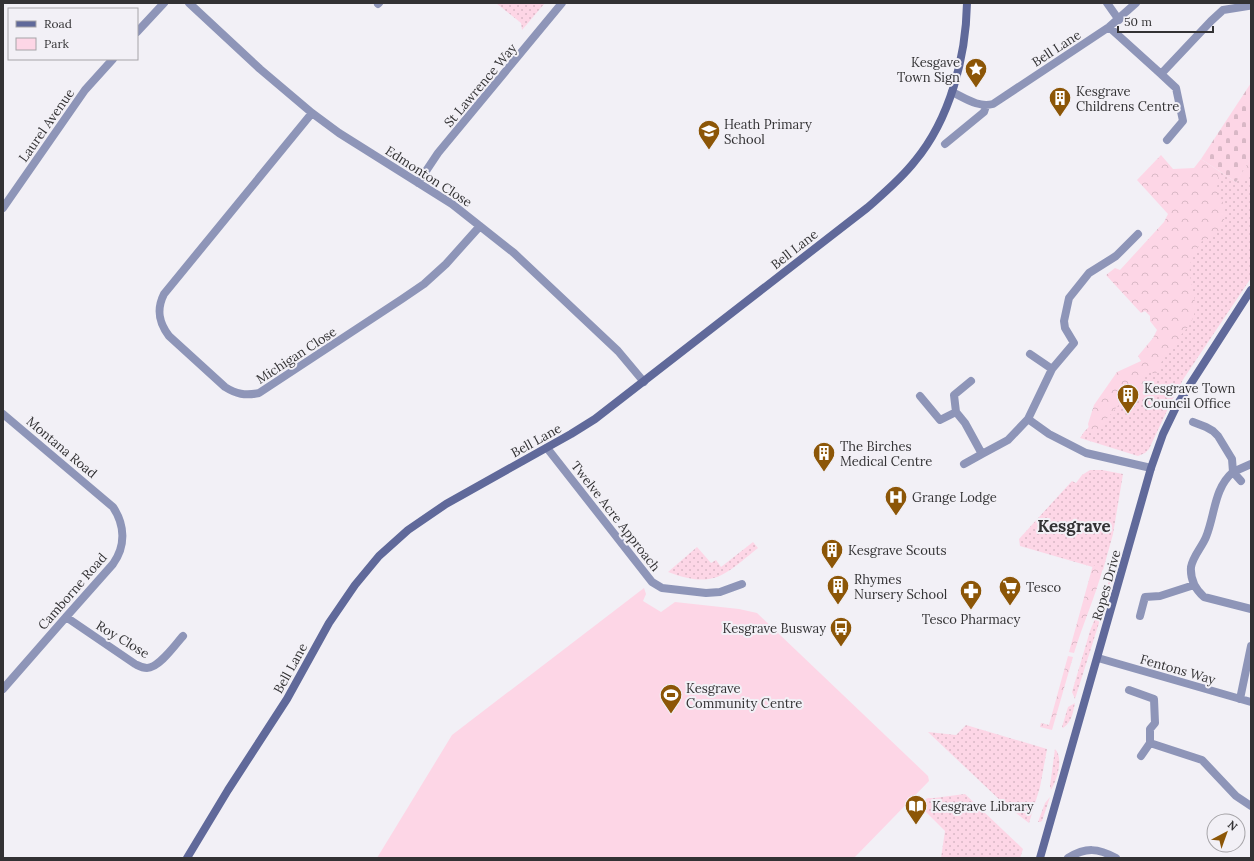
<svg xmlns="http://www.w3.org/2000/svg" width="1254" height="861" font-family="Lora,serif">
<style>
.green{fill:url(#green-dots)}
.forest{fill:url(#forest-crowns)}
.cemetery{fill:url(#cemetery-stones)}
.pitch{fill:#fdd6e6}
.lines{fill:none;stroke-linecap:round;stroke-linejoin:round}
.street{stroke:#8e95b8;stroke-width:8}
.secondary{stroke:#60699a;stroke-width:8}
.labels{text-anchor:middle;stroke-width:4;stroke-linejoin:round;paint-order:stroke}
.street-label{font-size:13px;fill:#333234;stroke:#f2f0f6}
.poi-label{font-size:13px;fill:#333234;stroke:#f2f0f6;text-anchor:start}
.district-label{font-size:17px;font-weight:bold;fill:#333234;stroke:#f2f0f6}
</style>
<defs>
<pattern id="green-dots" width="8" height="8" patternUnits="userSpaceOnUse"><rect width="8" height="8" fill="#fdd6e6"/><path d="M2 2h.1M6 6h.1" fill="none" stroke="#d9b8c6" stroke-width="1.8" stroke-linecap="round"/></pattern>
<pattern id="forest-crowns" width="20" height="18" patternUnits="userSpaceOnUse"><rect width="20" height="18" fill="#fdd6e6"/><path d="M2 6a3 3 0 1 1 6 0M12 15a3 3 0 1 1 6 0" fill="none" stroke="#d9b8c6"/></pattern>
<pattern id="cemetery-stones" width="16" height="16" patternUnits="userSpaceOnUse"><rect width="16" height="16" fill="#fdd6e6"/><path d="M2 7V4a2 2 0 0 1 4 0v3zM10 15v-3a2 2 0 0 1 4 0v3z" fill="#d9b8c6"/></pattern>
</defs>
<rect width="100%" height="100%" fill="#f2f0f6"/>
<path class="green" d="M496,3H545L522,30L521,23Z
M1251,158V278L1184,378L1174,396L1149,449L1145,453L1138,456L1080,438L1084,432L1165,347V289L1219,171L1236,182Z
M1090,470H1102L1123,474L1113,534L1103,570L1020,546L1019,539L1072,481L1076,483L1082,475Z
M753,542L758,548C723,576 714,589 668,572L697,547L711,563L716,560L721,567Z
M1114,569L1104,607L1075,699L1072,692L1090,631L1104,597L1112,570Z
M1075,703C1073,712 1072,722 1063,728L1062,727L1068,707Z
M966,725L1047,749L1040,787L1029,823L1003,803L928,732L956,735Z
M1055,749C1064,758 1057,780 1051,790L1050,786Z
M965,794L1023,849L1020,858H941L945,831L918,804L928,798H934Z
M1050,797L1042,821L1040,822H1038L1045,803Z"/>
<path class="forest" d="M1161,155L1173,169L1194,168L1201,159L1219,171C1219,177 1217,183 1217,189C1217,194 1222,199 1223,203C1228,223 1221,236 1202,241C1198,248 1191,257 1190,266C1188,285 1201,302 1192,320C1190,326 1185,330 1181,335C1172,347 1161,359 1156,374L1148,372L1143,378C1151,387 1154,394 1152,406L1147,405L1131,392L1129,393L1097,430L1093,434L1090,433L1088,424L1094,405L1117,372L1141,361L1138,356L1153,338L1157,330L1150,321V316L1145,311L1141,313L1106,275L1115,268L1120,270L1164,222L1168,214L1137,180Z
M1251,158V174L1246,180H1237Z
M1093,565L1103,568C1095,597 1083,624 1074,653L1069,652Z
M1068,656L1073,657L1052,730L1040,727L1041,723L1049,725Z"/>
<path class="cemetery" d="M1251,83V158L1236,182L1201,159Z"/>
<path class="pitch" d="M644,588L646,594L643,601L661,612L675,602L739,609L757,613L928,776L929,781L854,858H377L452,735Z"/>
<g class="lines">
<path class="street" d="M189,3L260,69L312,113L339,133L452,204L514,253L618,351L644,382
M1107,3L1119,20
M378,4L379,3
M1109,27L1161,74L1211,21L1223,10L1248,6
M137,32L164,3
M1161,74L1176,88L1183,121L1167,140
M952,92C965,98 978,108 993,104L1109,27L1136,3
M312,113L164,294C156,310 159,323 169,336L225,387C236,394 245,396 259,393L402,299L424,284L446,264L480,226
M945,144L984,112L986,106
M418,183L438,153L562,3
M3,208L85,90L113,59
M1030,354L1052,369
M971,381L954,395L956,412L965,423L982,454L1008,440L1028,419L1049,434L1086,453L1151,468
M920,396L940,420L956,412
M3,414L113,507C125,525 126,546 113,564L66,617L3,689
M1028,419L1052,369L1074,343L1065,328L1064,321L1069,298L1089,273L1116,256L1138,234
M1193,422L1206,427L1213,431L1218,436L1232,459L1233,472C1214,488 1215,515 1206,537C1202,547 1193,556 1191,567C1190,580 1195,589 1204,597L1251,609
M547,448L652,582L662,588L706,593L720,592L742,584
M964,464L982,454
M1241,481L1233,472L1251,464
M1140,616L1145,597L1160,596L1194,585
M66,617L135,664C139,666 142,668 147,668C159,668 175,645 183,636
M1098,658L1251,702
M1129,690L1154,699L1155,723L1150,729V743L1141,756
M1240,699L1251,646
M1150,743L1202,760L1236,796L1251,806
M1068,858C1086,847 1098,848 1116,858"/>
<path class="secondary" d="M187,858L228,790L287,699L329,623L355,585L379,556L408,530L446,504L571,434L595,419L867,208C884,193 901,179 915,161C950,119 966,57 967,3
M1040,858L1151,468L1163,434L1177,405L1251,290"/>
</g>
<defs>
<g id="sight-pin" transform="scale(1.15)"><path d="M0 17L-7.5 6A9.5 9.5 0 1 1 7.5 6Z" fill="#8c5607" stroke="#f2f0f6"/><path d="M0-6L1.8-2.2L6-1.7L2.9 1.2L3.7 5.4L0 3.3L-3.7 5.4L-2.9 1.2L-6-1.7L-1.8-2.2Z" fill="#fff"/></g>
<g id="building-pin" transform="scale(1.15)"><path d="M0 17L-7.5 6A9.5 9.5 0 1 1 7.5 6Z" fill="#8c5607" stroke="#f2f0f6"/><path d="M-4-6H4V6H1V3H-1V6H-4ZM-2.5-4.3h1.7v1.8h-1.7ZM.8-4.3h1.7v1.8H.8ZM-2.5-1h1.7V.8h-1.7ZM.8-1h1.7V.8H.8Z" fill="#fff"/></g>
<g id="school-pin" transform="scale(1.15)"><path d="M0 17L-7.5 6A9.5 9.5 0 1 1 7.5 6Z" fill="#8c5607" stroke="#f2f0f6"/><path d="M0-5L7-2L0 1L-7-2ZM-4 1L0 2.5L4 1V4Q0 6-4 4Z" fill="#fff"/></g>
<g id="hospital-pin" transform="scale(1.15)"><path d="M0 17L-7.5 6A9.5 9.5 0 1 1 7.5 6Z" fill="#8c5607" stroke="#f2f0f6"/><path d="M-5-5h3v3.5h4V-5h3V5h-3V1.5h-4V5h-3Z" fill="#fff"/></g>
<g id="supermarket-pin" transform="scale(1.15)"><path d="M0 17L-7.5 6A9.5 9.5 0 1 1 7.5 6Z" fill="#8c5607" stroke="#f2f0f6"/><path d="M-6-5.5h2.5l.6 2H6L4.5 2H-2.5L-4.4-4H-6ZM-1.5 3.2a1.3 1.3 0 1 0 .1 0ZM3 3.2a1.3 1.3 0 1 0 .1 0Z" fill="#fff"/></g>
<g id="pharmacy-pin" transform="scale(1.15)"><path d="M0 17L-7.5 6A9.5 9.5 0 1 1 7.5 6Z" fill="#8c5607" stroke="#f2f0f6"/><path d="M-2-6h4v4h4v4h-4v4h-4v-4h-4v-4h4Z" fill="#fff"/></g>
<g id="bus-pin" transform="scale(1.15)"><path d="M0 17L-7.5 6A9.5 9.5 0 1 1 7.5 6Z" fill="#8c5607" stroke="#f2f0f6"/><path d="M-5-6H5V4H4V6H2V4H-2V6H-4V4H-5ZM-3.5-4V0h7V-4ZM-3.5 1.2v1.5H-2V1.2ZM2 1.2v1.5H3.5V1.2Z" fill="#fff"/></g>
<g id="stadium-pin" transform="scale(1.15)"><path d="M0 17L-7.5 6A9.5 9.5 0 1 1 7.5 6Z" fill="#8c5607" stroke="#f2f0f6"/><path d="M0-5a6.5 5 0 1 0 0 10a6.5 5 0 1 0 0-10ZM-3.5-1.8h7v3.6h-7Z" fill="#fff"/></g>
<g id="library-pin" transform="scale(1.15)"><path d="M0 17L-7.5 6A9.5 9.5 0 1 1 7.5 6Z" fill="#8c5607" stroke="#f2f0f6"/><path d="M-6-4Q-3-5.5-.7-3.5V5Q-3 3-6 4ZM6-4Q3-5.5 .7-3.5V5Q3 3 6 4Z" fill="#fff"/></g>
</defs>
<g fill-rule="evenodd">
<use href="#sight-pin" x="976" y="69"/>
<use href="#building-pin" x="1060" y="98"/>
<use href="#school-pin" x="709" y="131"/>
<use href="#building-pin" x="1128" y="395"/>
<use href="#building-pin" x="824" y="453"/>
<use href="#hospital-pin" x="896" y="497"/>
<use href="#building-pin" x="832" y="550"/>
<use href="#building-pin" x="838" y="586"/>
<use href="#supermarket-pin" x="1010" y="587"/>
<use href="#pharmacy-pin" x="971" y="591"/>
<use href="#bus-pin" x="841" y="628"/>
<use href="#stadium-pin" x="671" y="695"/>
<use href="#library-pin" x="916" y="806"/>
</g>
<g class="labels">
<g class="street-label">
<text transform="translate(1056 48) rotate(-33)" y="5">Bell Lane</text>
<text transform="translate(480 85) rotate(-50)" y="5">St Lawrence Way</text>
<text transform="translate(46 125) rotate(-55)" y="5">Laurel Avenue</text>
<text transform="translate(429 176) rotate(33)" y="5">Edmonton Close</text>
<text transform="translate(794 249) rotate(-38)" y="5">Bell Lane</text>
<text transform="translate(296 355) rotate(-33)" y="5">Michigan Close</text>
<text transform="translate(536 440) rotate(-29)" y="5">Bell Lane</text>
<text transform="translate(62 447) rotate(40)" y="5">Montana Road</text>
<text transform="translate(616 516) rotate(52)" y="5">Twelve Acre Approach</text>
<text transform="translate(1106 585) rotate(-74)" y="5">Ropes Drive</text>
<text transform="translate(72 591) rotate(-49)" y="5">Camborne Road</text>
<text transform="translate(123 639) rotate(31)" y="5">Roy Close</text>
<text transform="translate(290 668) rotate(-61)" y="5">Bell Lane</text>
<text transform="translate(1178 669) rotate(16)" y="5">Fentons Way</text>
</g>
<g class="poi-label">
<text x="960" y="67" text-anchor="end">Kesgave<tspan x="960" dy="15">Town Sign</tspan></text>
<text x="1076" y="96">Kesgrave<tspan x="1076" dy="15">Childrens Centre</tspan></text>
<text x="724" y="129">Heath Primary<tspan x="724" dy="15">School</tspan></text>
<text x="1144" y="393">Kesgrave Town<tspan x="1144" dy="15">Council Office</tspan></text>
<text x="840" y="451">The Birches<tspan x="840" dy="15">Medical Centre</tspan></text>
<text x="912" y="502">Grange Lodge</text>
<text x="848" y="555">Kesgrave Scouts</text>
<text x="854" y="584">Rhymes<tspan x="854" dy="15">Nursery School</tspan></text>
<text x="1026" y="592">Tesco</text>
<text x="971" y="624" text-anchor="middle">Tesco Pharmacy</text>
<text x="826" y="633" text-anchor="end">Kesgrave Busway</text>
<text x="686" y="693">Kesgrave<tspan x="686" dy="15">Community Centre</tspan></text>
<text x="932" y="811">Kesgrave Library</text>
</g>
<g class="district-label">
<text x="1074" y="532">Kesgrave</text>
</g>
</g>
<rect width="1254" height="861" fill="none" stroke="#333234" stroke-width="8"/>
<rect x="8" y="8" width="130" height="52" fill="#f2f0f6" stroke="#a6a4a8"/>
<rect x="16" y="21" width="20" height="6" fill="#60699a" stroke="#a6a4a8"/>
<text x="44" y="28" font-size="12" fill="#333234">Road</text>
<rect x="16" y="38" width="20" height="12" fill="#fdd6e6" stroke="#a6a4a8"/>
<text x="44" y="48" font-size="12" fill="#333234">Park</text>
<g transform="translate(1226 833) rotate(41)"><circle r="19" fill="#f2f0f6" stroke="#a6a4a8"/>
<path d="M0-3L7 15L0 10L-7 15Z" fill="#8c5607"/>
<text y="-6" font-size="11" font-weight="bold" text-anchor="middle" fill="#333234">N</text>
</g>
<path d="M1118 26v6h95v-6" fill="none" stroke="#333234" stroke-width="2"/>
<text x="1124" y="26" font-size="12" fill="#333234" stroke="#f2f0f6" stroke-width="3" paint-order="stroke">50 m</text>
</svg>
